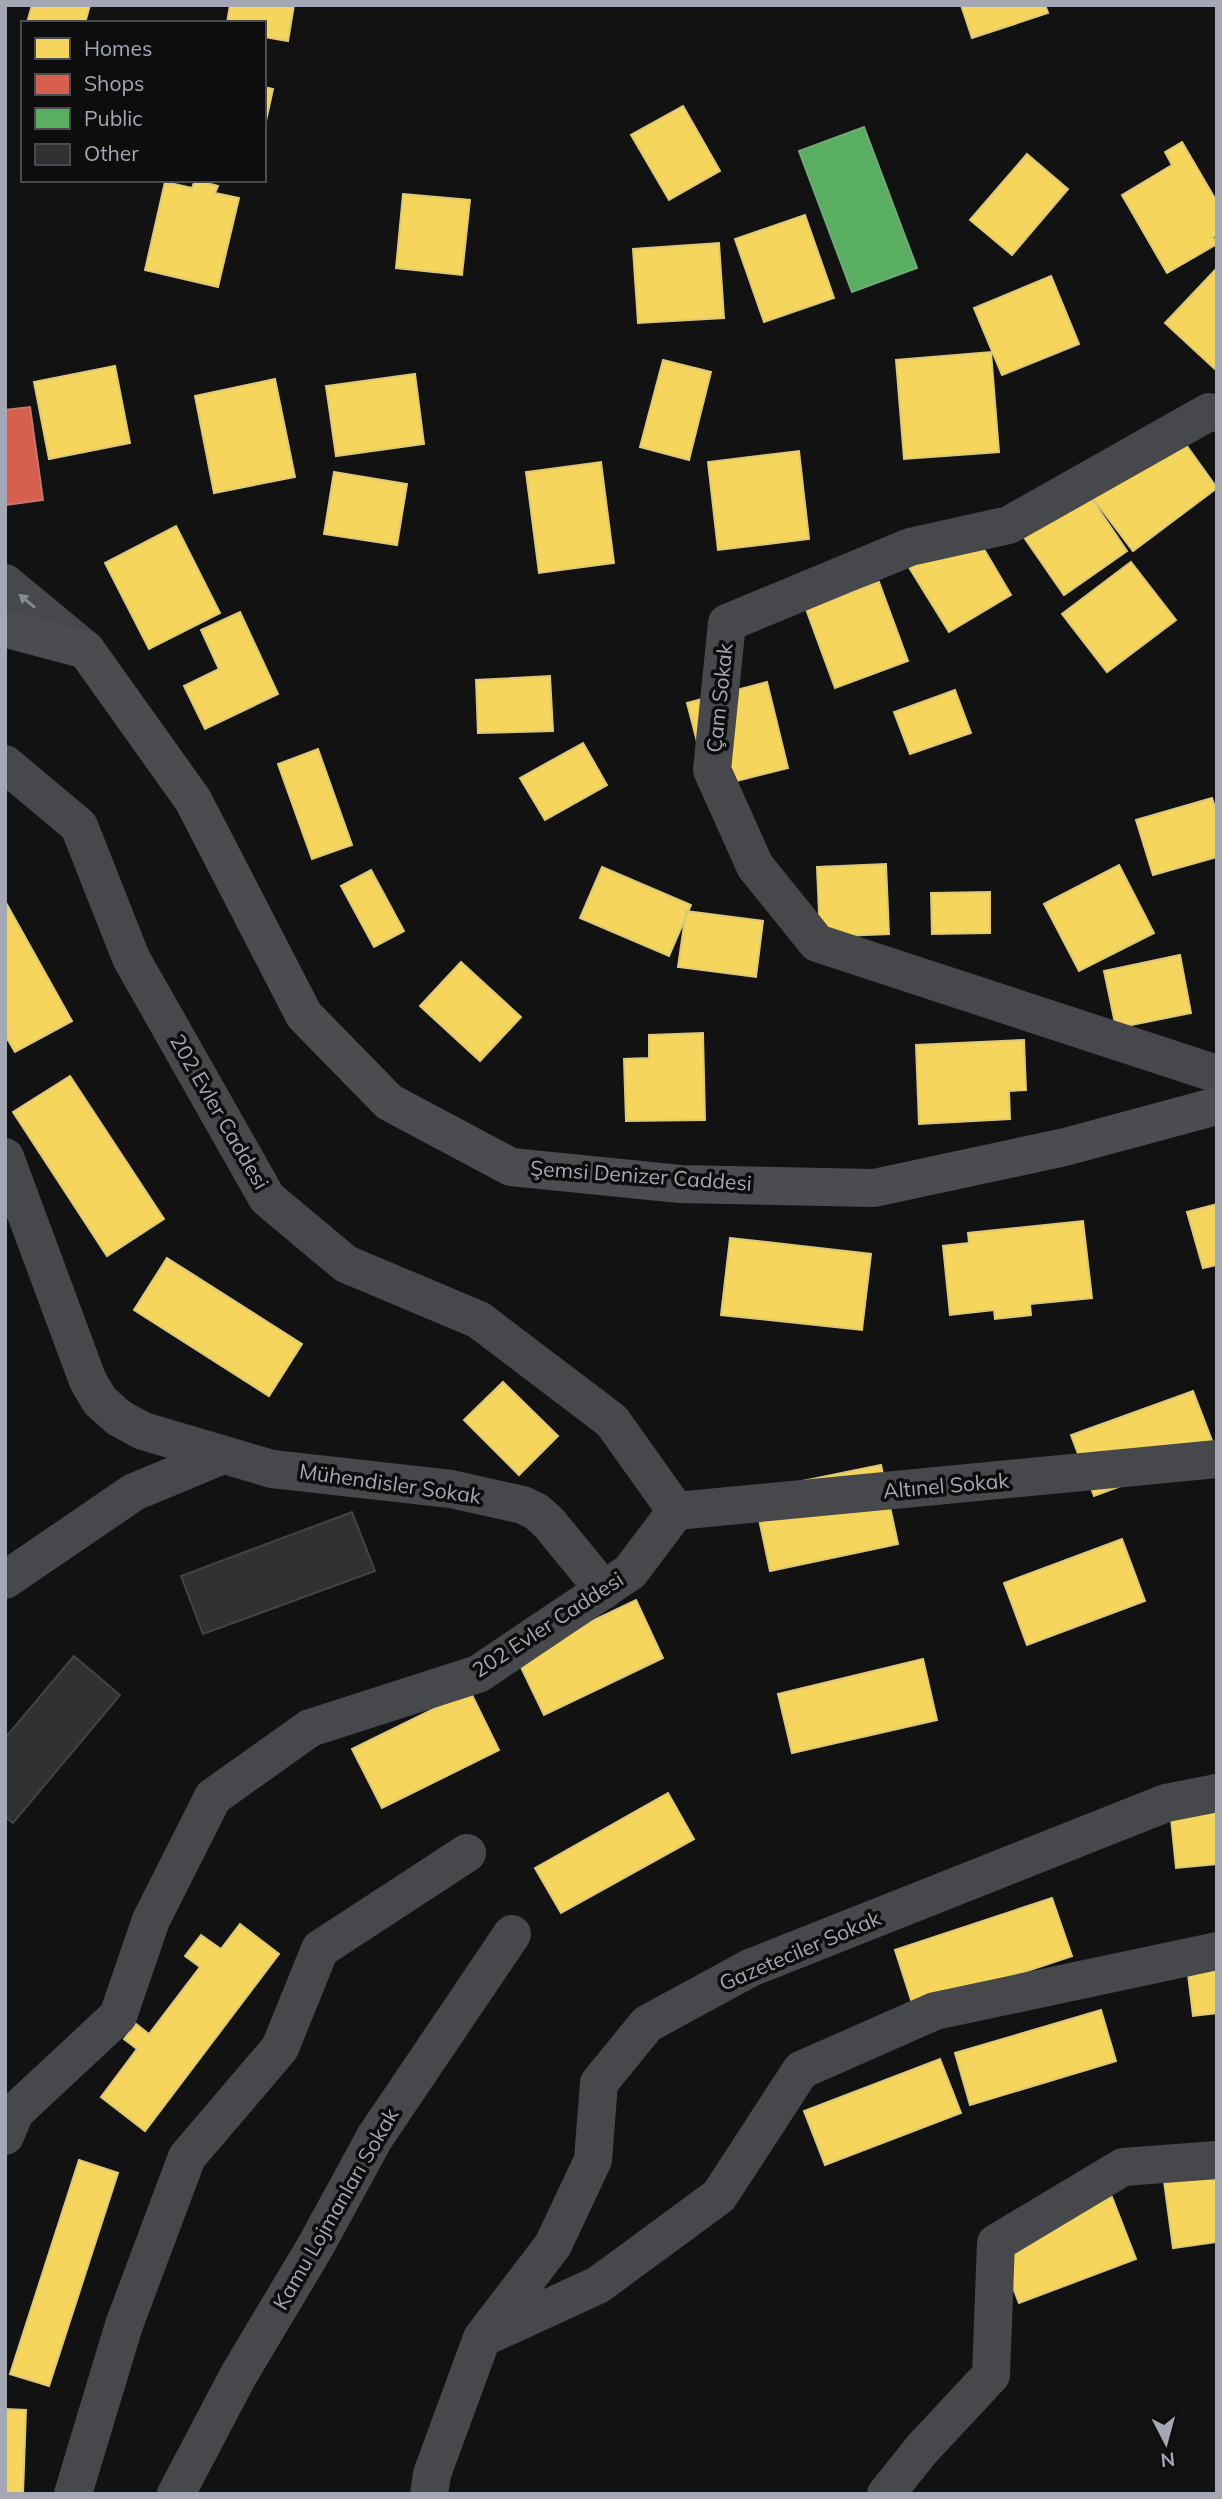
<svg xmlns="http://www.w3.org/2000/svg" width="1222" height="2499" font-family="Mulish,sans-serif">
<style>
.homes{fill:#f6d55c;stroke:#ddc876;stroke-width:2}
.shops{fill:#d6604d;stroke:#c7766c;stroke-width:2}
.public{fill:#5aae61;stroke:#70ac7a;stroke-width:2}
.building{fill:#313133;stroke:#424346;stroke-width:2}
.lines{fill:none;stroke-linecap:round;stroke-linejoin:round}
.minor{stroke:#47484b;stroke-width:38}
.tertiary{stroke:#47484b;stroke-width:38}
.secondary{stroke:#4b4c4f;stroke-width:38}
.oneway{fill:#878b94}
.labels{text-anchor:middle;stroke-width:7;stroke-linejoin:round;paint-order:stroke}
.street-label{font-size:21px;fill:#a3a8b4;stroke:#0d0d0e}
</style>
<rect width="100%" height="100%" fill="#121213"/>
<path class="homes" d="M32,5H90L85,23H27Z
M230,5H294L288,41L264,37V23H227Z
M961,5H1045L1048,13L972,38Z
M264,87L273,89L264,130Z
M683,106L720,171L669,200L631,135Z
M1182,142L1217,202V235L1213,237L1217,244L1167,273L1122,195L1172,165L1165,152Z
M1027,154L1068,189L1012,255L970,220Z
M195,180L218,186L215,193L239,198L218,287L145,270L165,182L192,188Z
M403,194L470,200L462,275L396,268Z
M805,215L834,298L764,322L735,239Z
M719,243L724,318L638,323L633,249Z
M1217,268V371L1165,323Z
M1051,276L1079,344L1002,375L974,308Z
M991,352L999,452L904,459L896,360Z
M663,360L711,372L689,460L640,447Z
M115,366L130,443L49,459L34,382Z
M415,374L424,444L336,456L326,386Z
M275,379L295,477L214,493L195,396Z
M1169,421L1217,488L1133,551L1083,485Z
M799,451L809,539L718,550L708,462Z
M601,462L614,563L539,573L526,472Z
M334,472L407,484L397,545L324,534Z
M1074,473L1127,551L1064,595L1010,517Z
M965,517L1011,595L949,632L902,556Z
M176,526L220,613L149,649L105,563Z
M1131,562L1176,620L1107,672L1062,614Z
M879,582L908,661L835,688L806,609Z
M240,612L278,694L205,729L184,686L219,669L201,630Z
M550,676L553,731L478,733L476,680Z
M767,682L788,768L709,788L687,703Z
M955,690L971,733L910,754L894,712Z
M583,743L607,785L545,820L520,778Z
M318,749L352,845L312,859L278,764Z
M1212,798L1217,813V857L1153,875L1136,820Z
M886,864L889,934L820,937L817,867Z
M1119,865L1154,933L1079,971L1044,904Z
M602,867L691,905L669,956L580,918Z
M371,870L404,931L374,947L341,886Z
M990,892V933L932,934L931,893Z
M5,901L72,1021L15,1052L5,1035Z
M686,911L763,921L756,977L678,967Z
M1180,955L1191,1013L1116,1028L1104,971Z
M461,962L521,1017L480,1061L420,1006Z
M703,1033L705,1120L626,1121L624,1059L649,1058V1035Z
M1024,1040L1026,1090L1009,1091L1010,1119L919,1124L916,1045Z
M70,1076L164,1219L107,1256L13,1112Z
M1217,1204V1265L1203,1268L1187,1212Z
M1083,1221L1092,1298L1030,1304L1031,1315L995,1319L994,1310L950,1315L943,1246L969,1243L968,1233Z
M730,1238L871,1254L862,1330L721,1315Z
M167,1258L302,1344L269,1396L134,1310Z
M503,1382L558,1436L519,1475L464,1420Z
M1193,1391L1216,1451L1094,1496L1071,1435Z
M881,1465L898,1544L770,1571L753,1491Z
M1122,1539L1145,1601L1027,1645L1004,1583Z
M636,1600L663,1658L544,1715L516,1657Z
M923,1659L937,1720L792,1753L778,1694Z
M470,1691L499,1750L382,1808L352,1749Z
M668,1793L694,1839L561,1913L535,1868Z
M1217,1804V1864L1176,1868L1170,1809Z
M1052,1898L1072,1956L914,2009L895,1950Z
M240,1924L279,1954L145,2131L101,2097L137,2049L124,2039L136,2024L149,2034L200,1967L185,1956L201,1935L221,1949Z
M1217,1953V2013L1193,2016L1186,1957Z
M1101,2010L1116,2061L970,2105L955,2053Z
M940,2059L961,2113L825,2165L804,2111Z
M79,2160L118,2173L49,2386L10,2374Z
M1217,2173V2242L1173,2248L1164,2181Z
M1112,2197L1136,2259L1019,2303L995,2241Z
M5,2409L26,2410L23,2494H5Z"/>
<path class="shops" d="M30,407L43,500L5,505V410Z"/>
<path class="public" d="M864,127L917,268L852,292L799,151Z"/>
<path class="building" d="M352,1512L375,1571L203,1634L181,1576Z
M74,1656L120,1695L13,1823L5,1817V1738Z"/>
<g class="lines">
<path class="minor" d="M1217,413L1209,412L1009,525L910,547L727,623L712,770L755,866L817,943L1217,1074
M5,1157L88,1381L100,1401L119,1418L143,1431L272,1469L451,1489L523,1505L537,1512L549,1523L604,1590
M5,1580L134,1492L223,1455
M487,2336L598,2285L719,2196L801,2070L935,2011L1217,1951
M73,2494L124,2325L187,2157L280,2048L320,1949L467,1853
M176,2494L238,2376L315,2247L375,2137L512,1934
M429,2494L432,2474L482,2338L553,2245L593,2160L599,2083L647,2024L750,1968L1166,1803L1217,1793
M886,2494L922,2449L991,2375L996,2243L1123,2167L1217,2160"/>
<path class="tertiary" d="M5,583L86,650
M5,764L79,826L131,958L267,1198L346,1264L479,1320L612,1421L676,1511L630,1572L478,1674L310,1728L213,1797L151,1920L118,2016L15,2112L5,2136
M676,1511L1217,1459"/>
<path class="secondary" d="M7,629L86,650L193,800L304,1015L389,1102L511,1167L680,1184L874,1188L1065,1147L1217,1106"/>
</g>
<defs><path id="oneway-solid" d="M-6-.8H1V-3.2L6.5 0L1 3.2V.8H-6Z" transform="scale(1.75)"/></defs>
<use class="oneway" href="#oneway-solid" transform="translate(27 601) rotate(-140)"/>
<g class="labels">
<g class="street-label">
<text transform="translate(720 698) rotate(-84)" y="7">Çam Sokak</text>
<text transform="translate(219 1112) rotate(60)" y="7">202 Evler Caddesi</text>
<text transform="translate(641 1176) rotate(4)" y="7">Şemsi Denizer Caddesi</text>
<text transform="translate(390 1484) rotate(8)" y="7">Mühendisler Sokak</text>
<text transform="translate(946 1486) rotate(-5)" y="7">Altınel Sokak</text>
<text transform="translate(548 1625) rotate(-33)" y="7">202 Evler Caddesi</text>
<text transform="translate(800 1951) rotate(-23)" y="7">Gazeteciler Sokak</text>
<text transform="translate(336 2209) rotate(-60)" y="7">Kamu Lojmanları Sokak</text>
</g>
</g>
<rect width="1222" height="2499" fill="none" stroke="#a3a8b4" stroke-width="14"/>
<rect x="21" y="21" width="245" height="161" fill="#0d0d0e" stroke="#494b50" stroke-width="2"/>
<rect x="35" y="38" width="35" height="21" fill="#f6d55c" stroke="#494b50" stroke-width="2"/>
<text x="84" y="56" font-size="21" fill="#a3a8b4">Homes</text>
<rect x="35" y="74" width="35" height="21" fill="#d6604d" stroke="#494b50" stroke-width="2"/>
<text x="84" y="91" font-size="21" fill="#a3a8b4">Shops</text>
<rect x="35" y="108" width="35" height="21" fill="#5aae61" stroke="#494b50" stroke-width="2"/>
<text x="84" y="126" font-size="21" fill="#a3a8b4">Public</text>
<rect x="35" y="144" width="35" height="21" fill="#313133" stroke="#494b50" stroke-width="2"/>
<text x="84" y="161" font-size="21" fill="#a3a8b4">Other</text>
<g transform="translate(1166 2443) rotate(174)" stroke="#0d0d0e" stroke-width="5" paint-order="stroke">
<path d="M0-5L12 26L0 18L-12 26Z" fill="#a3a8b4"/>
<text y="-10" font-size="19" font-weight="bold" text-anchor="middle" fill="#a3a8b4">N</text>
</g>
</svg>
